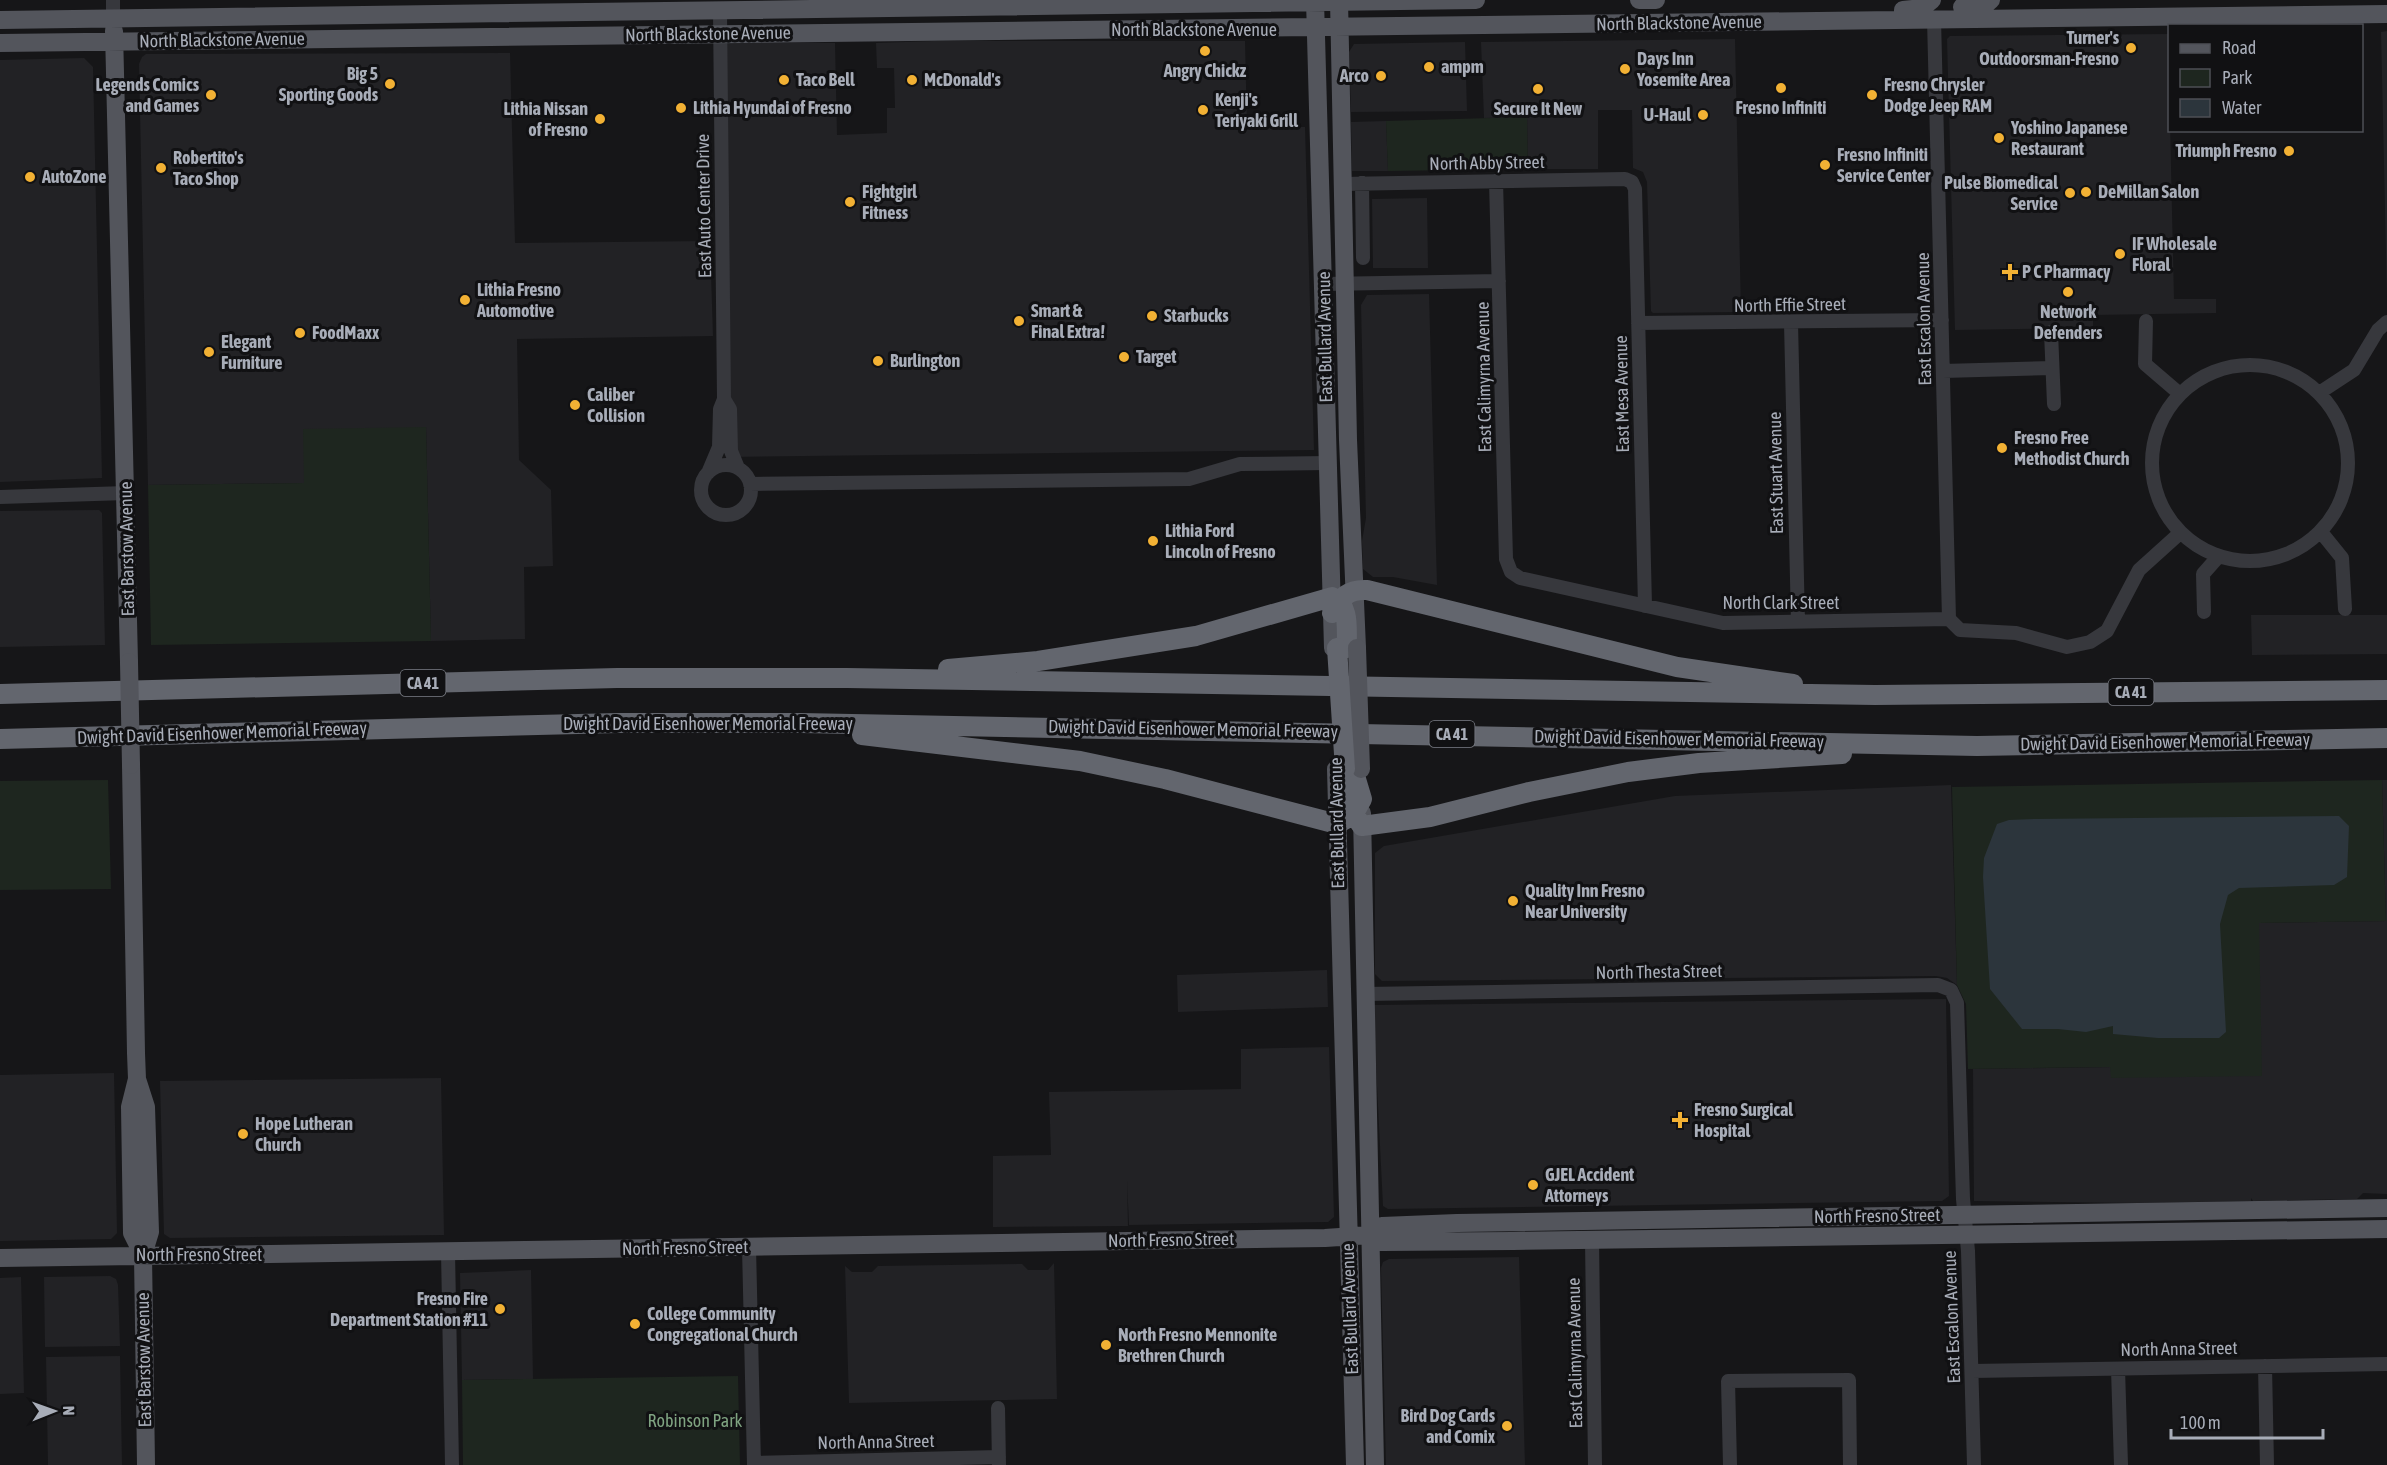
<svg xmlns="http://www.w3.org/2000/svg" width="2387" height="1465" font-family="'Asap Condensed',sans-serif">
<style>
.built{fill:#222225}
.green{fill:#1e261f}
.water{fill:#2c353c}
.lines{fill:none;stroke-linecap:round;stroke-linejoin:round}
.minor{stroke:#37383d;stroke-width:14}
.major{stroke:#53555c;stroke-width:18}
.highway{stroke:#63666e;stroke-width:20}
.major-bridge{stroke:#53555c;stroke-width:18}
.highway-bridge{stroke:#63666e;stroke-width:20}
.poi-dot{fill:#f2b134;stroke:#111113;stroke-width:2}
.labels{text-anchor:middle;stroke-width:6;stroke-linejoin:round;paint-order:stroke}
.shield{fill:#111113;stroke:#7b7e86;stroke-width:1.5}
.shield-label{font-size:16px;font-weight:bold;fill:#a8adb8}
.street-label{font-size:18px;fill:#a8adb8;stroke:#111113}
.poi-label{font-size:18px;font-weight:bold;fill:#a8adb8;stroke:#111113;text-anchor:start}
.park-label{font-size:18px;fill:#7fa381;stroke:#111113}
</style>
<rect width="100%" height="100%" fill="#161618"/>
<path class="built" d="M2387,31V297L2381,32Z
M2168,34L2174,299H2216V313L2093,315V328L1955,330L1947,39L1950,36Z
M1735,39L1741,312L1653,313L1651,311L1647,182L1643,172L1633,168L1632,110H1598V169H1528L1527,117L1484,118L1481,42Z
M933,41H1245L1247,127H1305L1314,450L730,457L722,43H835L837,135L887,133V108H895L894,68H877L876,43Z
M1465,42L1467,111L1351,112L1349,52L1354,44Z
M510,53L515,243L710,241L713,336L517,339L519,460L551,490L553,566L524,567L525,639L431,641L426,427L304,483L148,485L139,64L142,57L146,54Z
M84,58L93,67L102,478L0,482V60Z
M1386,121L1388,171H1352L1351,122Z
M1427,198L1428,268H1373L1372,199Z
M1429,294L1433,441L1437,585L1393,577H1373L1363,569L1362,541L1366,518L1361,305L1367,295Z
M99,510L102,513L105,645L0,647V511Z
M2251,615H2387V654L2252,655Z
M2382,780H2387V1194L2363,1193L2357,1199L2253,1201L2251,1198V1201L2136,1203L1974,1201L1973,1069L2111,1067V1077L2259,923L2386,921Z
M1951,785L1957,985L1947,978L1936,976L1382,981L1375,974V853L1384,846L1675,796Z
M1327,970L1328,1007L1178,1012L1177,975Z
M1946,999L1949,1196L1942,1201L1388,1209L1383,1206L1373,1005Z
M1329,1047L1334,1217L1328,1222L1129,1225L1127,1180L1128,1226L993,1227V1156L1051,1155L1049,1092L1241,1089V1049Z
M114,1073L117,1233L111,1239L0,1241V1075Z
M441,1078L444,1235L170,1238L164,1234L160,1081Z
M1519,1257L1525,1465H1386L1381,1268L1383,1262L1389,1259Z
M1054,1263L1057,1399L849,1403L845,1266L852,1272H872L878,1266L1022,1264L1028,1270H1048Z
M531,1270L533,1379L462,1380L460,1273Z
M110,1276L116,1279L118,1285L120,1346L45,1347L44,1277Z
M21,1277L24,1393L0,1394V1278Z
M120,1356L122,1465H48L46,1357Z"/>
<path class="green" d="M1527,117L1528,169L1388,171L1386,121Z
M426,427L431,641L151,645L148,485L304,483L303,429Z
M108,780L111,889L0,890V781Z
M2382,780L2386,921L2259,923L2262,1076L2111,1078L2110,1067L1968,1069L1966,1004L1957,985L1952,787Z
M738,1376L740,1465H463L462,1380Z"/>
<path class="water" d="M2339,816L2349,826L2347,877L2334,885L2239,888L2228,895L2220,924L2226,1032L2219,1038H2158L2113,1034V1026L2086,1032L2058,1029H2022L1990,989L1983,877L1984,858L1997,824L2009,820L2035,819Z"/>
<g class="lines">
<path class="minor" d="M113,0V19
M1934,19L1949,619
M1496,181L1506,559L1511,572L1520,578L1723,623L1949,619
M1362,183L1363,258
M1342,184L1625,179L1632,182L1635,189L1645,606
M1324,284L1499,281
M2146,321L2145,364L2180,394
M1638,323L1942,320
M1791,323L1798,622
M2051,332L2054,404
M2152 463a98 98 0 1 1 196 0a98 98 0 1 1-196 0Z
M1943,371L2052,368
M2319,393L2354,370L2378,330L2387,322
M724,399L730,409L731,451L738,468
M701 490a25 25 0 1 1 50 0a25 25 0 1 1-50 0Z
M708,473L719,447L720,409L724,399L720,12
M750,484L1189,479L1240,464L1328,463
M0,497L126,493
M2321,532L2342,558L2345,609
M2204,612L2203,574L2218,557
M1949,619L1960,630L2016,633L2067,647L2090,642L2107,631L2139,570L2180,533
M1365,994L1938,985L1951,990L1957,1003L1963,1199L1968,1251L1974,1465
M1592,1240L1595,1465
M749,1247L754,1465
M448,1252L452,1465
M2265,1366L2267,1465
M2118,1369L2121,1465
M1972,1371L2387,1364
M998,1408L999,1465
M754,1463L999,1457
M1730,1465L1728,1381L1849,1380L1850,1465"/>
<path class="major" d="M1315,0L1333,648
M1339,0L1348,440L1357,648
M1639,0H1656
M1962,7L1984,6L1991,0
M1903,10L1922,8L1932,0
M0,20L1476,0
M114,31L129,662
M0,43L2387,14
M131,765L136,1053L137,1079L146,1107L150,1232L143,1255L146,1465
M1336,769L1355,1465
M1362,813L1375,1465
M137,1079L130,1107L132,1233L143,1255
M1370,1235L1382,1242L1513,1241L2387,1229
M0,1258L1325,1238L1370,1235L1382,1226L1457,1223L2387,1208"/>
<path class="highway" d="M1332,613C1341,597 1348,589 1367,590L1677,667L1793,684
M948,669L1038,661L1196,636L1332,597C1351,606 1346,630 1347,648
M0,694L617,678H847L1875,695L2387,690
M862,735L1080,761L1165,779L1337,824L1353,815L1362,799L1353,769
M0,739L618,723H801L1977,746L2387,738
M1345,769L1349,807L1362,826L1430,817L1529,792L1628,772L1699,763L1842,754"/>
<path class="major-bridge" d="M1357,648L1361,769
M129,662L131,765"/>
<path class="highway-bridge" d="M1337,648L1345,769"/>
</g>
<g class="poi-dot">
<circle cx="2131" cy="48" r="6"/>
<circle cx="1205" cy="51" r="6"/>
<circle cx="1429" cy="67" r="6"/>
<circle cx="1625" cy="69" r="6"/>
<circle cx="1381" cy="76" r="6"/>
<circle cx="784" cy="80" r="6"/>
<circle cx="912" cy="80" r="6"/>
<circle cx="390" cy="84" r="6"/>
<circle cx="1781" cy="88" r="6"/>
<circle cx="1538" cy="89" r="6"/>
<circle cx="211" cy="95" r="6"/>
<circle cx="1872" cy="95" r="6"/>
<circle cx="681" cy="108" r="6"/>
<circle cx="1203" cy="110" r="6"/>
<circle cx="1703" cy="115" r="6"/>
<circle cx="600" cy="119" r="6"/>
<circle cx="1999" cy="138" r="6"/>
<circle cx="2289" cy="151" r="6"/>
<circle cx="1825" cy="165" r="6"/>
<circle cx="161" cy="168" r="6"/>
<circle cx="30" cy="177" r="6"/>
<circle cx="2086" cy="192" r="6"/>
<circle cx="2070" cy="193" r="6"/>
<circle cx="850" cy="202" r="6"/>
<circle cx="2120" cy="254" r="6"/>
<path d="M2007 263h6v6h6v6h-6v6h-6v-6h-6v-6h6z"/>
<circle cx="2068" cy="292" r="6"/>
<circle cx="465" cy="300" r="6"/>
<circle cx="1152" cy="316" r="6"/>
<circle cx="1019" cy="321" r="6"/>
<circle cx="300" cy="333" r="6"/>
<circle cx="209" cy="352" r="6"/>
<circle cx="1124" cy="357" r="6"/>
<circle cx="878" cy="361" r="6"/>
<circle cx="575" cy="405" r="6"/>
<circle cx="2002" cy="448" r="6"/>
<circle cx="1153" cy="541" r="6"/>
<circle cx="1513" cy="901" r="6"/>
<path d="M1677 1111h6v6h6v6h-6v6h-6v-6h-6v-6h6z"/>
<circle cx="243" cy="1134" r="6"/>
<circle cx="1533" cy="1185" r="6"/>
<circle cx="500" cy="1309" r="6"/>
<circle cx="635" cy="1324" r="6"/>
<circle cx="1106" cy="1345" r="6"/>
<circle cx="1507" cy="1426" r="6"/>
</g>
<g class="labels">
<g class="shield">
<rect x="400.5" y="670" width="45" height="26" rx="4.5"/>
<rect x="2108.5" y="679" width="45" height="26" rx="4.5"/>
<rect x="1429.5" y="721" width="45" height="26" rx="4.5"/>
</g>
<g class="shield-label">
<text x="423" y="689">CA 41</text>
<text x="2131" y="698">CA 41</text>
<text x="1452" y="740">CA 41</text>
</g>
<g class="street-label">
<text transform="translate(1679 23) rotate(-1)" y="6">North Blackstone Avenue</text>
<text x="1194" y="36">North Blackstone Avenue</text>
<text transform="translate(708 34) rotate(-1)" y="6">North Blackstone Avenue</text>
<text transform="translate(222 40) rotate(-1)" y="6">North Blackstone Avenue</text>
<text transform="translate(1487 163) rotate(-1)" y="6">North Abby Street</text>
<text transform="translate(704 206) rotate(-91)" y="6">East Auto Center Drive</text>
<text transform="translate(1790 305) rotate(-1)" y="6">North Effie Street</text>
<text transform="translate(1924 319) rotate(-91)" y="6">East Escalon Avenue</text>
<text transform="translate(1325 337) rotate(-91)" y="6">East Bullard Avenue</text>
<text transform="translate(1484 377) rotate(-91)" y="6">East Calimyrna Avenue</text>
<text transform="translate(1622 394) rotate(-91)" y="6">East Mesa Avenue</text>
<text transform="translate(1776 473) rotate(-91)" y="6">East Stuart Avenue</text>
<text transform="translate(127 549) rotate(-91)" y="6">East Barstow Avenue</text>
<text x="1781" y="609">North Clark Street</text>
<text x="708" y="730">Dwight David Eisenhower Memorial Freeway</text>
<text transform="translate(1193 729) rotate(1)" y="6">Dwight David Eisenhower Memorial Freeway</text>
<text transform="translate(222 733) rotate(-2)" y="6">Dwight David Eisenhower Memorial Freeway</text>
<text transform="translate(1679 739) rotate(1)" y="6">Dwight David Eisenhower Memorial Freeway</text>
<text transform="translate(2165 742) rotate(-1)" y="6">Dwight David Eisenhower Memorial Freeway</text>
<text transform="translate(1337 823) rotate(-91)" y="6">East Bullard Avenue</text>
<text transform="translate(1659 972) rotate(-1)" y="6">North Thesta Street</text>
<text transform="translate(1877 1216) rotate(-1)" y="6">North Fresno Street</text>
<text transform="translate(1171 1240) rotate(-1)" y="6">North Fresno Street</text>
<text transform="translate(685 1248) rotate(-1)" y="6">North Fresno Street</text>
<text x="199" y="1261">North Fresno Street</text>
<text transform="translate(1350 1309) rotate(-92)" y="6">East Bullard Avenue</text>
<text transform="translate(1952 1317) rotate(-92)" y="6">East Escalon Avenue</text>
<text transform="translate(2179 1349) rotate(-1)" y="6">North Anna Street</text>
<text transform="translate(1575 1353) rotate(-91)" y="6">East Calimyrna Avenue</text>
<text transform="translate(144 1360) rotate(-91)" y="6">East Barstow Avenue</text>
<text transform="translate(876 1442) rotate(-1)" y="6">North Anna Street</text>
</g>
<g class="poi-label">
<text x="2119" y="44" text-anchor="end">Turner's<tspan x="2119" dy="21">Outdoorsman-Fresno</tspan></text>
<text x="1637" y="65">Days Inn<tspan x="1637" dy="21">Yosemite Area</tspan></text>
<text x="1441" y="73">ampm</text>
<text x="1205" y="77" text-anchor="middle">Angry Chickz</text>
<text x="378" y="80" text-anchor="end">Big 5<tspan x="378" dy="21">Sporting Goods</tspan></text>
<text x="1369" y="82" text-anchor="end">Arco</text>
<text x="796" y="86">Taco Bell</text>
<text x="924" y="86">McDonald's</text>
<text x="199" y="91" text-anchor="end">Legends Comics<tspan x="199" dy="21">and Games</tspan></text>
<text x="1884" y="91">Fresno Chrysler<tspan x="1884" dy="21">Dodge Jeep RAM</tspan></text>
<text x="1215" y="106">Kenji's<tspan x="1215" dy="21">Teriyaki Grill</tspan></text>
<text x="693" y="114">Lithia Hyundai of Fresno</text>
<text x="1781" y="114" text-anchor="middle">Fresno Infiniti</text>
<text x="588" y="115" text-anchor="end">Lithia Nissan<tspan x="588" dy="21">of Fresno</tspan></text>
<text x="1538" y="115" text-anchor="middle">Secure It New</text>
<text x="1691" y="121" text-anchor="end">U-Haul</text>
<text x="2011" y="134">Yoshino Japanese<tspan x="2011" dy="21">Restaurant</tspan></text>
<text x="2277" y="157" text-anchor="end">Triumph Fresno</text>
<text x="1837" y="161">Fresno Infiniti<tspan x="1837" dy="21">Service Center</tspan></text>
<text x="173" y="164">Robertito's<tspan x="173" dy="21">Taco Shop</tspan></text>
<text x="42" y="183">AutoZone</text>
<text x="2058" y="189" text-anchor="end">Pulse Biomedical<tspan x="2058" dy="21">Service</tspan></text>
<text x="862" y="198">Fightgirl<tspan x="862" dy="21">Fitness</tspan></text>
<text x="2098" y="198">DeMillan Salon</text>
<text x="2132" y="250">IF Wholesale<tspan x="2132" dy="21">Floral</tspan></text>
<text x="2022" y="278">P C Pharmacy</text>
<text x="477" y="296">Lithia Fresno<tspan x="477" dy="21">Automotive</tspan></text>
<text x="1031" y="317">Smart &amp;<tspan x="1031" dy="21">Final Extra!</tspan></text>
<text x="2068" y="318" text-anchor="middle">Network<tspan x="2068" dy="21">Defenders</tspan></text>
<text x="1164" y="322">Starbucks</text>
<text x="312" y="339">FoodMaxx</text>
<text x="221" y="348">Elegant<tspan x="221" dy="21">Furniture</tspan></text>
<text x="1136" y="363">Target</text>
<text x="890" y="367">Burlington</text>
<text x="587" y="401">Caliber<tspan x="587" dy="21">Collision</tspan></text>
<text x="2014" y="444">Fresno Free<tspan x="2014" dy="21">Methodist Church</tspan></text>
<text x="1165" y="537">Lithia Ford<tspan x="1165" dy="21">Lincoln of Fresno</tspan></text>
<text x="1525" y="897">Quality Inn Fresno<tspan x="1525" dy="21">Near University</tspan></text>
<text x="1694" y="1116">Fresno Surgical<tspan x="1694" dy="21">Hospital</tspan></text>
<text x="255" y="1130">Hope Lutheran<tspan x="255" dy="21">Church</tspan></text>
<text x="1545" y="1181">GJEL Accident<tspan x="1545" dy="21">Attorneys</tspan></text>
<text x="488" y="1305" text-anchor="end">Fresno Fire<tspan x="488" dy="21">Department Station #11</tspan></text>
<text x="647" y="1320">College Community<tspan x="647" dy="21">Congregational Church</tspan></text>
<text x="1118" y="1341">North Fresno Mennonite<tspan x="1118" dy="21">Brethren Church</tspan></text>
<text x="1495" y="1422" text-anchor="end">Bird Dog Cards<tspan x="1495" dy="21">and Comix</tspan></text>
</g>
<g class="park-label">
<text x="695" y="1427">Robinson Park</text>
</g>
</g>
<rect x="2168" y="24" width="195" height="108" fill="#111113" stroke="#4d4f55" stroke-width="1.5"/>
<rect x="2180" y="44" width="30" height="9" fill="#53555c" stroke="#4d4f55" stroke-width="1.5"/>
<text x="2222" y="54" font-size="18" fill="#a8adb8">Road</text>
<rect x="2180" y="69" width="30" height="18" fill="#1e261f" stroke="#4d4f55" stroke-width="1.5"/>
<text x="2222" y="84" font-size="18" fill="#a8adb8">Park</text>
<rect x="2180" y="99" width="30" height="18" fill="#2c353c" stroke="#4d4f55" stroke-width="1.5"/>
<text x="2222" y="114" font-size="18" fill="#a8adb8">Water</text>
<g transform="translate(54 1411) rotate(89)" stroke="#111113" stroke-width="4.5" paint-order="stroke">
<path d="M0-4.5L10 22L0 15L-10 22Z" fill="#a8adb8"/>
<text y="-9" font-size="16" font-weight="bold" text-anchor="middle" fill="#a8adb8">N</text>
</g>
<path d="M2171 1429v9h152v-9" fill="none" stroke="#a8adb8" stroke-width="3"/>
<text x="2180" y="1429" font-size="18" fill="#a8adb8" stroke="#111113" stroke-width="4.5" paint-order="stroke">100 m</text>
</svg>
